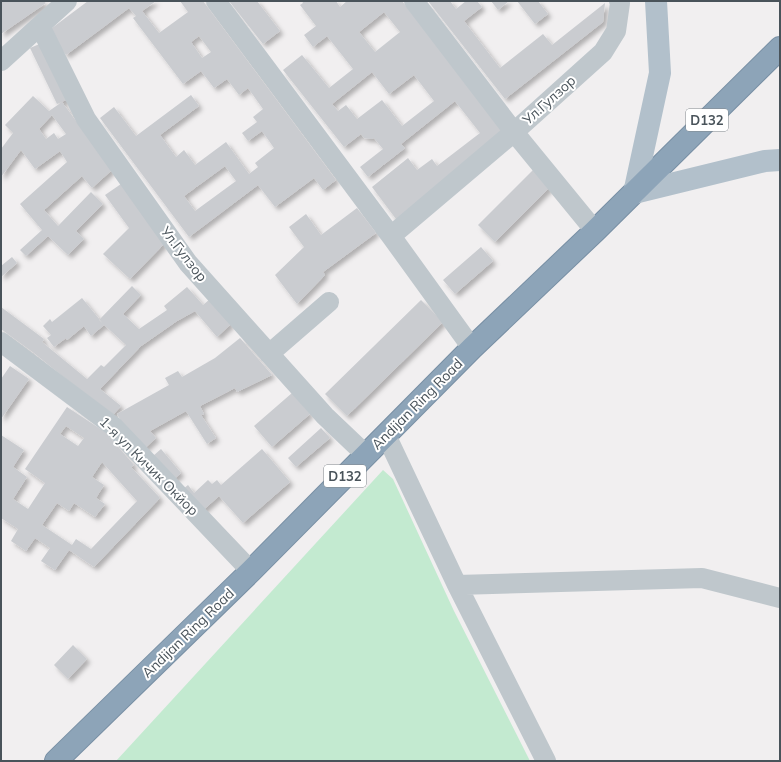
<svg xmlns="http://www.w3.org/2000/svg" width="781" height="762" font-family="Mulish,sans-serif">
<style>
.green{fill:#c3ead0}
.building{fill:#caccd0;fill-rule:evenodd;filter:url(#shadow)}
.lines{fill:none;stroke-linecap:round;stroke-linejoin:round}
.highway-casing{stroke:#788fa4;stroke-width:24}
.minor{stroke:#bfc7cc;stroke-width:20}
.major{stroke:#b2c0cb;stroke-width:22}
.highway{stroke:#8da4b8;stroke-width:22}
.labels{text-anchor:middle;stroke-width:4;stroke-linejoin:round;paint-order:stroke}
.shield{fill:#fff;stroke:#80878c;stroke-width:1}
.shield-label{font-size:13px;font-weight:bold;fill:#49535a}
.street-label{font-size:14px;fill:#49535a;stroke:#fff}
</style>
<defs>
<filter id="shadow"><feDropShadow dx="3.5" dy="3.5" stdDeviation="2" flood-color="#0004"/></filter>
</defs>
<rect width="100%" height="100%" fill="#f1eff0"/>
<path class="green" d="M383,470L393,479L454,611L530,761H116Z"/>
<path class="building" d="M1,1H43L46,3L1,34V15L2,13L1,12Z
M88,1H156L142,11L159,33L188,12L180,1H203L336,180L323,190L314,178L275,207L258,185L189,237L100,118L114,107L136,136L191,95L199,106L160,135L176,157L184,150L195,165L226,142L249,174L258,167L255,163L274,148L262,131L248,141L242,133L257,122L253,117L263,109L248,88L239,95L227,79L214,88L201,71L183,84L133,18L136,16L129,8L66,55L48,31ZM199,36L211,52L202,58L191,42ZM225,166L236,181L195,211L184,196Z
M229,1H257L280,31L263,44Z
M302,1H336L340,7L347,1H402L506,134L399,223L372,187L408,158L417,170L432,159L437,166L480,133L455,101L401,144L405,148L368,177L360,167L383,149L374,138L372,139L364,138L361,134L344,147L283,70L302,55L329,88L353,69L327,36L313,47L304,35L316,26L300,5L303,3ZM384,12L400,32L375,52L359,32ZM372,72L389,94L414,75L434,101L402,126L382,100L357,119L346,105L338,111L332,104Z
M428,1H450L456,9L466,1H477L482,7L464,21L500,68L543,34L552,45L605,3L603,22L505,99Z
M491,1H509L498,10Z
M517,1H538L548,14L535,24Z
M42,43L68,99L57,104L30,48Z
M33,96L49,111L62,102L112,170L92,188L82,176L44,210L58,226L91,192L103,204L76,231L84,239L68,255L48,236L26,256L20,250L42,230L20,204L67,162L60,151L35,169L21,150L1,177V149L13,133L5,125ZM52,115L66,134L58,139L54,133L46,139L39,129Z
M533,170L550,187L495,242L478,225Z
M121,184L164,244L130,279L103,254L129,228L105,195Z
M357,208L376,233L323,272L325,275L297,304L275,275L304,247L289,227L306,214L321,235Z
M481,247L493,261L455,294L443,280Z
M12,257L17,263L1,277V266Z
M132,286L141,295L123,314L139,329L167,310L164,306L187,287L203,305L210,299L231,324L217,337L195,311L177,321L141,346L100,389L121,406L112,416L34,353L1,329V307L44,339L42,342L87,379L101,365L104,367L126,345L99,320Z
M82,298L104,325L91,336L84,326L67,340L66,338L54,347L47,338L51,335L43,326L50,319L52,322Z
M421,300L443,322L347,416L325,394Z
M240,338L272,375L237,392L235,388L200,406L204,414L201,415L216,438L207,444L186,411L150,431L156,438L144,449L124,426L117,414L169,385L165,378L178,371L182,377L215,358Z
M10,366L29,379L1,419V379Z
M292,393L310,414L272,447L254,426Z
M67,407L105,432L134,465L131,467L160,498L94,567L69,550L55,570L41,561L50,548L35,538L26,551L11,541L18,529L1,518V435L24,450L13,467L27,477L13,499L28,509L45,483L25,469ZM66,426L84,438L78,446L60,434ZM102,462L137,501L91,549L76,539L72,545L42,525L57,503L69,511L74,503L95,517L105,504L96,498L104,485L92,477Z
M321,428L330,438L296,467L288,458Z
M161,449L181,473L173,480L153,456Z
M262,449L290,482L243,523L219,496L201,512L182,490L188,485L194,493L208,480L212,484L217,480L221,485Z
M73,645L87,659L68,679L54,665Z"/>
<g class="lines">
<g class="highway-casing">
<path id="highway" d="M56,761L251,571L472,348L595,231L780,48"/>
</g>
<path class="minor" d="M216,1L391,236L472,348
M40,26L86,119L188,263L325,416L366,455
M1,61L67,1
M595,231L514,132L603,52L616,31L620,3L619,1
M391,236L514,132L414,1
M1,342L113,426L251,571
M269,354L329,302
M386,435L457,585L702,578L780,598
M457,585L546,761"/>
<path class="major" d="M656,1L660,73L634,193L765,161L780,160"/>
<use href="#highway" class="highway"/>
</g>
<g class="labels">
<g class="shield">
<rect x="686" y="109" width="42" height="22" rx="3"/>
<rect x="324" y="465" width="42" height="22" rx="3"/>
</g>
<g class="shield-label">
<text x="707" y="125">D132</text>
<text x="345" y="481">D132</text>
</g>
<g class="street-label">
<text transform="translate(549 100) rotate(-42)" y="5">Ул.Гулзор</text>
<text transform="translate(184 254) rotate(52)" y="5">Ул.Гулзор</text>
<text transform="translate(417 404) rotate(-45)" y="5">Andijan Ring Road</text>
<text transform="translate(149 466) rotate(45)" y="5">1-я ул Кичик Окйор</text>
<text transform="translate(188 633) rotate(-44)" y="5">Andijan Ring Road</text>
</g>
</g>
<rect width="781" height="762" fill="none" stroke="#49535a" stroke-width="4"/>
</svg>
